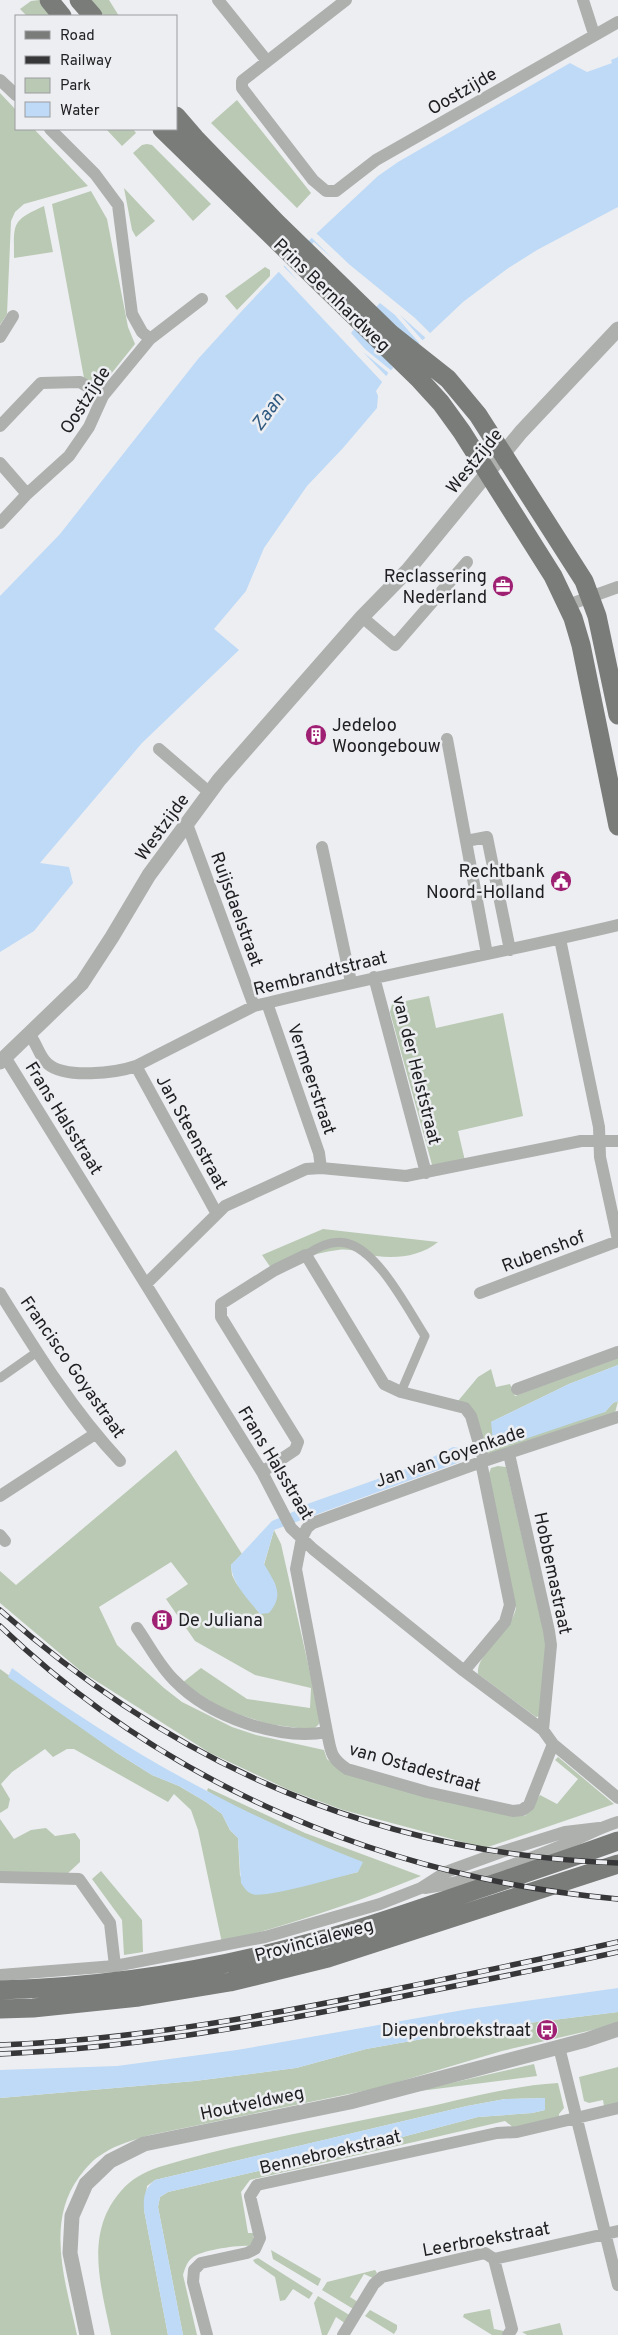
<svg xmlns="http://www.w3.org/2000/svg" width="618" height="2335" font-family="Overpass,sans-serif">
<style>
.green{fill:#bac9b3}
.water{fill:#bedaf6}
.pier{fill:#edeef2}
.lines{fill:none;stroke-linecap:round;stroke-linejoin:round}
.pedestrian{stroke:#aeb0ae;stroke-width:9}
.minor{stroke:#aeb0ae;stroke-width:12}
.tertiary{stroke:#aeb0ae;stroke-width:15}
.primary{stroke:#797c79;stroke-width:19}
.rail-casing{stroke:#373739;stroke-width:5.5}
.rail{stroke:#edeef2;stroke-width:4;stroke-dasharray:11;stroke-linecap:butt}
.labels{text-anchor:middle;stroke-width:5;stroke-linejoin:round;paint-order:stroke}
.street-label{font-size:18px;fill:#202022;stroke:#edeef2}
.poi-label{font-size:18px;fill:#202022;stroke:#edeef2;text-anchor:end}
.water-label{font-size:19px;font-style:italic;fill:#305a80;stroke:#edeef2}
</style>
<rect width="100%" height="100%" fill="#edeef2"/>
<path class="green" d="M39,0L51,16H27L20,9L31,1Z
M91,0H109L119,16H104Z
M0,93L16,110V129H34L88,186L24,204L15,212L11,221L7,314L0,325Z
M237,100L311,193L297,208L211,123Z
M106,129H133L136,133L122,146Z
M147,144L152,145L211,204L193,221L133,153L142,145Z
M124,188L155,221L136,237L132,230Z
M91,191L107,219L128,327L135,344L99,389L84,378L52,204Z
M44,206L53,252L14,258C14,223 11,221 44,206Z
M265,267L270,270V276L237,310L225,296Z
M429,996L436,1028L503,1013L523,1116L458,1131L466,1165L434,1172L390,1012L392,1004Z
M323,1229L438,1242C421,1256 397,1259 376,1256C363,1254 352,1248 338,1250C315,1253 293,1261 271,1268L262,1255Z
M618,1358V1365L569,1384L491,1422L605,1412L613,1403L618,1401L615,1413L492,1455L485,1451L458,1401L478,1377L491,1369L496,1387L510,1384L515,1396Z
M176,1450L242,1554L231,1565L232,1575L236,1583L260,1614L275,1584L264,1565L274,1530L281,1544L320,1717L319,1724L313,1730L268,1724L223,1709L182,1683L201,1668L247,1699L310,1708L311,1688L255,1675L195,1641L166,1599L188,1584L171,1562L99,1607L117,1645L164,1688L182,1702L232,1727L256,1735L324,1750L327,1759L338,1768L518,1815L525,1816L540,1795L557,1804L578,1779L555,1760L558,1757L614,1804L485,1848L343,1810L289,1790L210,1753L82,1672L0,1603V1571L16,1585Z
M498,1466L506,1467L546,1642L540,1716L536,1717L478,1674C476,1653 511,1633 516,1608L488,1476L491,1468Z
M0,1669L117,1753L152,1775L179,1786L206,1802L222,1814L230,1830L238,1838L240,1876L269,1893L358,1872L309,1841L229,1804L207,1791L208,1788L305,1833L421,1876C356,1903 290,1924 222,1943L198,1830L191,1810L174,1794L168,1802L74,1749H67L53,1757L45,1749L12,1772L1,1784L10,1799L8,1808L0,1813Z
M0,1819L14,1839L31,1830L46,1828L55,1836L75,1833L80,1840V1862L67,1874L0,1872Z
M101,1871L142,1920L143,1952L124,1955L122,1920L92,1879Z
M618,2012V2024L502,2051L378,2088L150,2135C134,2140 118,2144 104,2153C93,2159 86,2168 79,2177C45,2223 66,2284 77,2335H0V2098L195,2081L296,2068L366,2049L479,2029Z
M534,2064L537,2076L412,2092Z
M618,2067V2103L604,2106L603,2100L589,2103L584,2101L579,2077Z
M558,2083L564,2108L559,2114V2118L514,2128L505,2121L250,2180L241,2192L248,2233H253L254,2241L251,2246C239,2245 201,2250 192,2258C187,2262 185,2268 183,2275L197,2335H183L158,2207L160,2197L168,2192L391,2140L478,2117L532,2113L545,2110V2098L505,2099L467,2106L155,2180L147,2186L144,2210L168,2335H111C101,2286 84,2233 121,2191C131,2179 144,2172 159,2167C238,2143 321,2129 403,2112C454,2102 506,2086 558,2083Z
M271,2250L321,2279L318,2286L273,2259Z
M258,2258L313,2293L309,2299L293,2289L285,2300L280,2301L275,2277L255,2263L253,2260Z
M375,2270L377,2273L373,2278L364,2274L350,2297L358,2302L355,2310L322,2290L327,2282Z
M318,2296L351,2316L346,2324L336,2317L327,2335H322L314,2303Z
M490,2309L494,2329L504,2331L502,2335H492L463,2317L464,2314Z
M370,2310L397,2325V2329L394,2334L365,2316Z
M560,2323L563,2335H527L522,2332Z"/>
<path class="water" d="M618,57V207L537,250L507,269L463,302L389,372L376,391L378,396L377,408L343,448L307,486L264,548L246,591L214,629L239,650L142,743L40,863L69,867L73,883L34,931L0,952V596L60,534L198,359L239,314L303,246L378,176L398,162L570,63L587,72L612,63L611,60Z
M618,1365V1401L613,1403L605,1412L501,1447L493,1441L491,1422L569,1384Z
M453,1447L459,1448L462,1454L460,1462L274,1530L264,1564C275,1583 285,1594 269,1613L260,1614C248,1599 232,1584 231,1565L272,1521L295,1511L296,1508L417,1465Z
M12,1668C120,1749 237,1813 363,1862L358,1872C342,1876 264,1899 252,1894C247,1892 244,1888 241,1883L238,1838L230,1830L222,1814L206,1802L179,1786L152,1775L117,1753L8,1677Z
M618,1988V2012L479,2029L366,2049L296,2068L195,2081L0,2098V2070L117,2066L237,2050L469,2009Z
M545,2098V2110L532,2113L478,2117L391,2140L168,2192L160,2197L158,2207L183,2335H168L144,2210C143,2196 145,2188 155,2180L467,2106L505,2099Z"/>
<path class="pier" d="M315,232L350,265L415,318L432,335L428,340L400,315L424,342L421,345L395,315L380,303L375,308L415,353L395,370L385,357L355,328L351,333L365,349L393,372L391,375L363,352L388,378L384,384L277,270L282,265L299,282L283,264L301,244L311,245L314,242L333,259L310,236Z"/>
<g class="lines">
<path class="pedestrian" d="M306,1255C316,1248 332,1240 346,1243C378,1250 408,1310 425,1336L401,1392
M0,1378L37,1352"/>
<path class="minor" d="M218,0L267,61
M346,0L242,81V88L313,180L326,191H336L376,160L618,22
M583,0L594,34
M0,80L16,95
M50,129L95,174L118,205L132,314L142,332L150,339
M0,337L13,316
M0,426L41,383L80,382L103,396
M0,463L27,494
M0,523L27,494L69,456L89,427L103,396L150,339L202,299
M568,605L618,587
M362,617L395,645L467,562
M447,739L487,954
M159,749L210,793
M187,824L254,1006
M466,841L487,837L510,950
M322,847L351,982
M560,939L599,1127L600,1157L618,1240
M374,977L426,1173
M267,1003L319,1153L321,1168
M29,1034C37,1043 39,1057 48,1064C65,1079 116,1073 136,1066L254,1006L267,1003C383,974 501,953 618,925
M5,1057L262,1472L291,1528L313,1549L464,1671L543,1730L553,1744L618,1798
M136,1066L217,1214
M146,1284L225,1206L306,1169L321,1168L406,1176L581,1141H618
M0,1293C36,1351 73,1411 120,1461
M480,1293L618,1241
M517,1389L618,1352
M509,1454L549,1631L551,1645L543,1730
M262,1472L295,1450L298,1442L221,1317V1304L275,1270L306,1255L384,1384L401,1392L465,1408L471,1416L484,1461
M0,1496L95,1434
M0,1535L5,1541
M137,1628C149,1645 160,1667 175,1681C209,1716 278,1741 327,1732C331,1751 330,1758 347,1769L427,1792L513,1811L522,1810L529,1805L553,1744
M464,1671L505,1622L510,1605L481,1462
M327,1732L296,1569L302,1538L307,1528L313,1523L481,1462L618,1417
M0,1877L79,1879L110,1923L115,1966
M425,1888C472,1882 524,1861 568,1843C585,1836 601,1827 618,1822
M0,1975L115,1966L265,1937L380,1904L421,1888L446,1872L501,1852L565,1832L599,1828
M559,2047L618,2285
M494,2259L512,2329L508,2335
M207,2335L193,2282L194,2270L201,2263L247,2253L255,2249L260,2238L250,2196L257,2185L497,2133L517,2132L618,2108
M343,2335L374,2284L382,2277L485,2253L494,2259L618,2231"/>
<path class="tertiary" d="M0,1062L82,983L112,937L149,875L219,780L362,617L408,570L521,432L618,329
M87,2335L70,2253L72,2216L86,2184L110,2161L144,2144L350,2102L586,2040L618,2029"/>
<path class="primary" d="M49,0L62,16
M79,0L93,16
M176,116L195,138L277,223L391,334L448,379L478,415L584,581L597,616L618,715
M162,129L420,380L441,403L462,432L553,576L573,618L581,645L618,826
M0,1990C106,1987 215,1970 317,1941C359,1930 401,1915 443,1901C501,1881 560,1862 618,1841
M0,2009L33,2008L139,1997L230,1982L328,1958L618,1864"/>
<g class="rail-casing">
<path id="rail" d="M0,1610C179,1768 379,1854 618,1863
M0,1626C168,1787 387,1878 618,1899
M0,2045C129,2040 255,2018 381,1992C460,1976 539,1960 618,1942
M0,2054C132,2048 260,2025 389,1999C465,1984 542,1969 618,1952"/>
</g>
<use href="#rail" class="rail"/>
</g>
<defs>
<g id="office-disc" transform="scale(1.125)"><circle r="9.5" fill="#9f2073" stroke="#edeef2"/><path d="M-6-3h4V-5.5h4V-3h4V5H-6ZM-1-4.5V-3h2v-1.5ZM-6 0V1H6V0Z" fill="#fff"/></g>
<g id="building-disc" transform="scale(1.125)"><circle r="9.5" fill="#9f2073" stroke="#edeef2"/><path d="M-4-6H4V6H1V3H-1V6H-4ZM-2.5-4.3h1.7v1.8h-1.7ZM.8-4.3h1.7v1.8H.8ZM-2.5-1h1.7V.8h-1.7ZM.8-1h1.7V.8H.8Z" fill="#fff"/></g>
<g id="civic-disc" transform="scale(1.125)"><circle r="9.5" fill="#9f2073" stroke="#edeef2"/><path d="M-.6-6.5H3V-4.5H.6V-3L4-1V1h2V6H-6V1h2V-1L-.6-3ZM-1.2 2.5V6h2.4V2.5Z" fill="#fff"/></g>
<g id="bus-disc" transform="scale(1.125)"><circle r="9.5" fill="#9f2073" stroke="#edeef2"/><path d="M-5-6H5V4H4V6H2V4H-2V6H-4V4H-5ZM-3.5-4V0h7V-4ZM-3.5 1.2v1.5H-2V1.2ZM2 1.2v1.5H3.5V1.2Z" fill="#fff"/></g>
</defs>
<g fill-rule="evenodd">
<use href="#office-disc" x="503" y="586"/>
<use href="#building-disc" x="316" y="735"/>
<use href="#civic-disc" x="561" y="881"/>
<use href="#building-disc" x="162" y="1620"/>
<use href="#bus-disc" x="547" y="2030"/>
</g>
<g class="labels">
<g class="street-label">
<text transform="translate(462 91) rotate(-30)" y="6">Oostzijde</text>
<text transform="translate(332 295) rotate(44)" y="6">Prins Bernhardweg</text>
<text transform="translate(85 400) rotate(-57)" y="6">Oostzijde</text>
<text transform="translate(474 461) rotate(-51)" y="6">Westzijde</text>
<text transform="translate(162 827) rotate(-54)" y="6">Westzijde</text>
<text transform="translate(237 909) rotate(70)" y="6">Ruijsdaelstraat</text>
<text transform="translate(320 973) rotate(-14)" y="6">Rembrandtstraat</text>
<text transform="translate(417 1070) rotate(76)" y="6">van der Helststraat</text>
<text transform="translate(312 1079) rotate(71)" y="6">Vermeerstraat</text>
<text transform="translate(64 1118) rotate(58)" y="6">Frans Halsstraat</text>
<text transform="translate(192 1132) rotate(61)" y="6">Jan Steenstraat</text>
<text transform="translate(543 1251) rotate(-21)" y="6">Rubenshof</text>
<text transform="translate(73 1367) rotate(55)" y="6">Francisco Goyastraat</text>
<text transform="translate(450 1456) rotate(-19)" y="6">Jan van Goyenkade</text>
<text transform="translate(276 1463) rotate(59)" y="6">Frans Halsstraat</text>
<text transform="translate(553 1573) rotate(78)" y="6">Hobbemastraat</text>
<text transform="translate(415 1767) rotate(16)" y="6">van Ostadestraat</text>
<text transform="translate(314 1940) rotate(-15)" y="6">Provincialeweg</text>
<text transform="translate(252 2103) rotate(-12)" y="6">Houtveldweg</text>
<text transform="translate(330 2152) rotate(-13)" y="6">Bennebroekstraat</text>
<text transform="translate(486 2239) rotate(-10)" y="6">Leerbroekstraat</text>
</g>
<g class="poi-label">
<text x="487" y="582">Reclassering<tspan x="487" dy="21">Nederland</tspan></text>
<text x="332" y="731" text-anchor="start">Jedeloo<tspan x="332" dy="21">Woongebouw</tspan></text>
<text x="545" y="877">Rechtbank<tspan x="545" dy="21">Noord-Holland</tspan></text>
<text x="178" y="1626" text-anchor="start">De Juliana</text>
<text x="531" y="2036">Diepenbroekstraat</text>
</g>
<g class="water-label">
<text transform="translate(267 411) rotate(-54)" y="7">Zaan</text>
</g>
</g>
<rect x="15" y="15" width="162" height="115" fill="#edeef2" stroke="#9b9c9f"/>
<rect x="25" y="31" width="25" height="8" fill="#797c79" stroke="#9b9c9f"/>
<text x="60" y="40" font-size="15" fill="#202022">Road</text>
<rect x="25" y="56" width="25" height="8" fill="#373739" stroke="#9b9c9f"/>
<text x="60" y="65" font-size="15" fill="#202022">Railway</text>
<rect x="25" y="78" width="25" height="15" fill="#bac9b3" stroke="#9b9c9f"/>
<text x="60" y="90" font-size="15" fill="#202022">Park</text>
<rect x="25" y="102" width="25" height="15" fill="#bedaf6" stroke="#9b9c9f"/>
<text x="60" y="115" font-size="15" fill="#202022">Water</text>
</svg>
